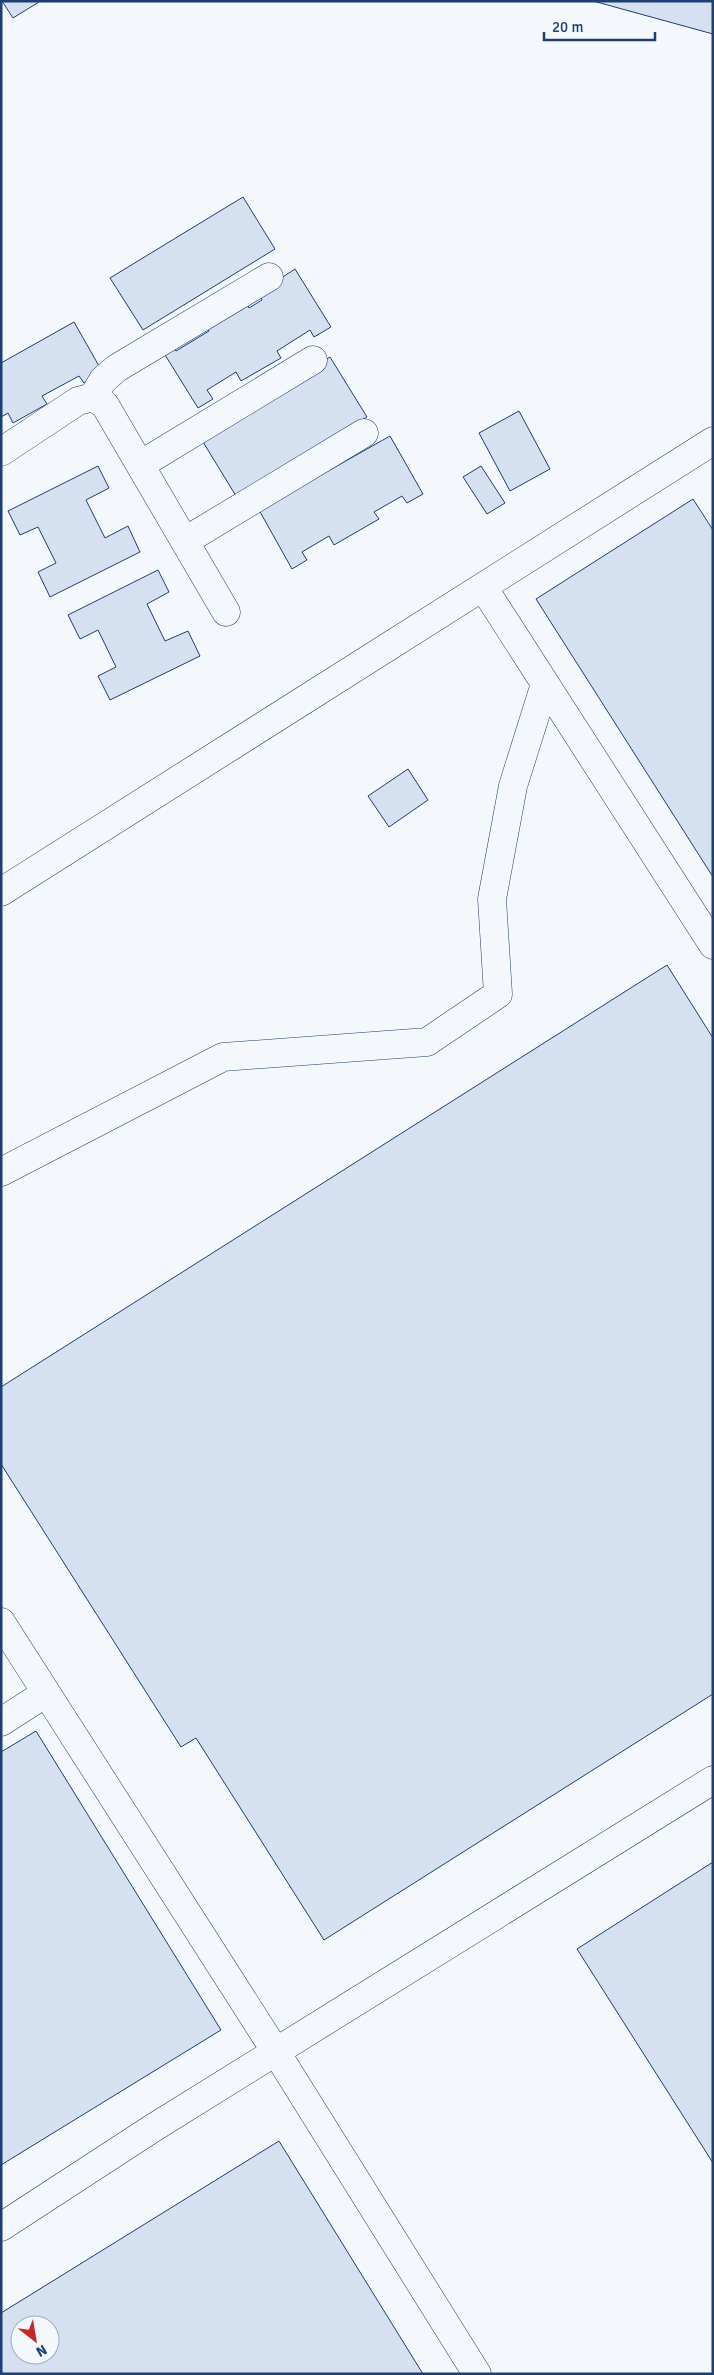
<svg xmlns="http://www.w3.org/2000/svg" width="714" height="2375" font-family="Signika,sans-serif">
<style>
.building{fill:#d5e0f0;stroke:#1d3f73;fill-rule:evenodd}
.lines{fill:none;stroke-linecap:round;stroke-linejoin:round}
.minor-casing{stroke:#1d3f73;stroke-width:29}
.minor{stroke:#f4f7fb;stroke-width:28}
</style>
<rect width="100%" height="100%" fill="#f4f7fb"/>
<path class="building" d="M2,1H39V2L13,18Z
M593,1H713V34Z
M243,197L275,249L143,330L110,278Z
M295,269L331,327L314,337L310,330L277,351L281,358L241,381L236,372L207,390L213,399L198,408L162,350L172,345L176,351L209,331L205,324L245,300L249,308L262,300L258,293Z
M74,322L103,373L84,383L79,376L42,396L47,404L13,423L8,413L1,417V363Z
M330,357L367,417L236,496L200,437Z
M519,411L550,469L510,491L479,433Z
M390,436L423,494L407,503L402,496L374,512L379,519L334,545L329,536L302,552L307,560L292,569L259,510Z
M98,466L109,488L86,500L105,538L128,526L140,552L50,597L38,572L56,563L38,527L20,535L8,511Z
M481,466L505,503L487,514L463,477Z
M693,499L713,530V877L536,599Z
M158,570L169,592L147,604L165,641L188,631L200,656L110,700L98,676L116,667L98,630L80,639L68,615Z
M408,769L428,800L389,827L368,796Z
M667,965L713,1038V1694L324,1940L196,1738L181,1747L1,1464V1387Z
M36,1731L221,2030L1,2165V1752Z
M713,1862V2163L577,1949Z
M279,2141L423,2374H1V2313ZM20,2325H50V2355H20Z"/>
<g class="lines">
<g class="minor-casing">
<path id="minor" d="M93,397L103,380L117,368L269,277
M1,452L78,401L93,397L105,405L226,612
M140,465L313,360
M185,541L364,433
M483,587L713,945
M1,892L713,441
M1,1172L223,1057L427,1042L498,994L492,899L513,786L545,684
M1,1622L276,2052L477,2374
M1,1722L46,1693
M1,2227L153,2128L713,1780"/>
</g>
<use href="#minor" class="minor"/>
</g>
<rect width="714" height="2375" fill="none" stroke="#1d3f73" stroke-width="5"/>
<g transform="translate(35 2340) rotate(149)"><circle r="24" fill="#f4f7fb" stroke="#9eadc5"/>
<path d="M0-4L9 19L0 12L-9 19Z" fill="#c62828"/>
<text y="-8" font-size="14" font-weight="bold" text-anchor="middle" fill="#1d3f73">N</text>
</g>
<path d="M544 32v8h111v-8" fill="none" stroke="#1d3f73" stroke-width="2.5"/>
<text x="552" y="32" font-size="15" fill="#1d3f73" stroke="#f4f7fb" stroke-width="4" paint-order="stroke">20 m</text>
</svg>
